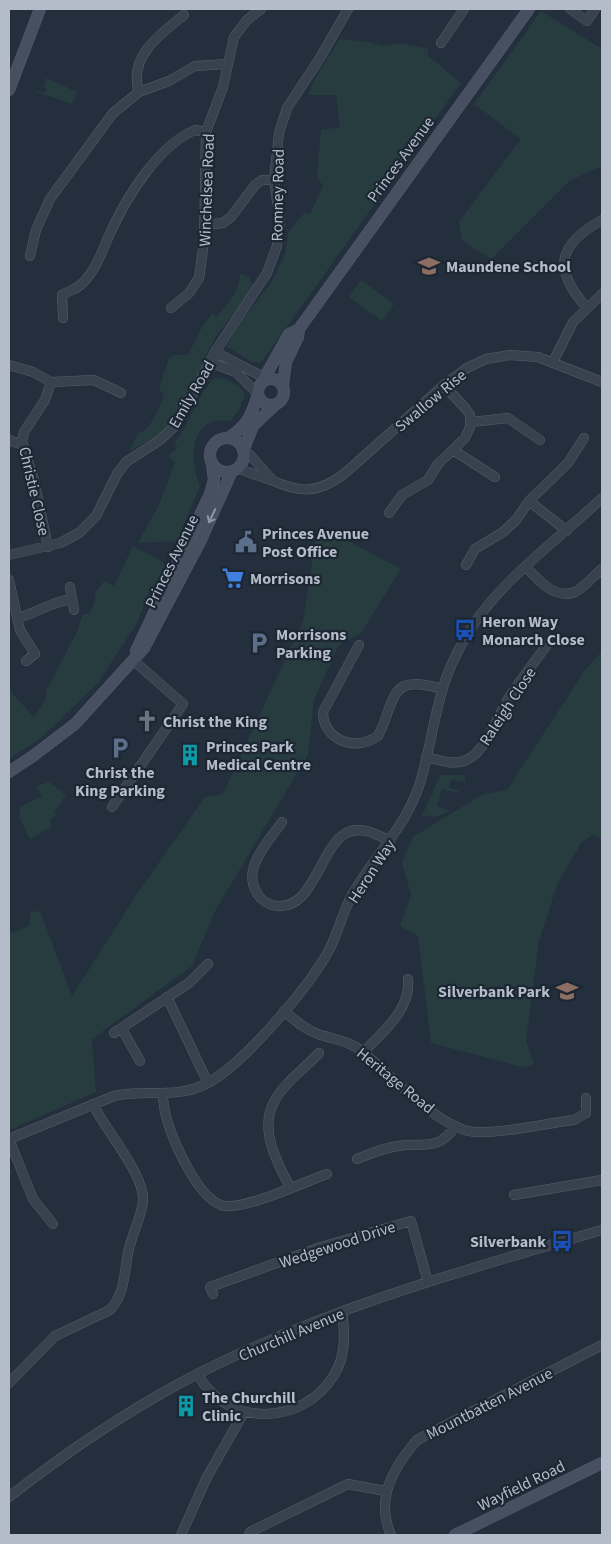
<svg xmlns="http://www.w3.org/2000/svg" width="611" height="1544" font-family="'Source Sans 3',sans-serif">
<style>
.green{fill:#263c3f}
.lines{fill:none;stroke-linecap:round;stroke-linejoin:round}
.street-casing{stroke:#565f6c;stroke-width:10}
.secondary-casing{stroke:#565f6c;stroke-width:12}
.street{stroke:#38414e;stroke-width:9}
.secondary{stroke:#465061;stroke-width:11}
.oneway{stroke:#8e96a5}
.labels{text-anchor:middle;stroke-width:4.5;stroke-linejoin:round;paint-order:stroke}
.street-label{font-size:16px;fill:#b4bcc9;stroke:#1d2633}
.poi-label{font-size:16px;font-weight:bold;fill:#b4bcc9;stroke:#1d2633;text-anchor:start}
</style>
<rect width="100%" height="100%" fill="#242f3e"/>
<path class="green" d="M541,11L602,49V166L569,181L491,259L462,240L459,222L521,139L474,104Z
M340,39L368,42L382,46L398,43L429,49L427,55L461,83L274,345L260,363L252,362L226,346L241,322L273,280L285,254L288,232L305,212L310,214L323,186L317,177L321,130L340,127L336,95H308L318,73Z
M38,74L77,92L72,104L32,90L46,92L47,89L44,87L47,79Z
M240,274L250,277L252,285L243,303L218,333L204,359L201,375L162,434L129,451L138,434C152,428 158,410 164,396L159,388L169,358L174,355H188L202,327L213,312L216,317C226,307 241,289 240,274Z
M361,280L394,304L382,321L349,297Z
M215,378C228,378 238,384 245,394L239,410L230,421C189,415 189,459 200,486L177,541L138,543L159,505L175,462L168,456L178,448L174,443C191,423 196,395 215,378Z
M318,525L401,569L361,633L338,646L314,700L308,755L215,911L192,966L92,1039L96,1092L9,1130V934L29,926L31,912L40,911L72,996L137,894L205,797L223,794L303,621Z
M133,546L168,565L148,595L137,623L98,683L41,738L9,759V690L34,717L45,701L47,689L78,630L82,615L90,613L95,601V593L104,581L114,586Z
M602,651V839L592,835L581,843L557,885L539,941L526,1041L534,1063L526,1068L431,1043L418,936L400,926L411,895L402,863L413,837L483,794L507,790L585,670Z
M440,775H465V782L451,779L449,788L459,791L458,793L442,789L437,806L450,811L436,817L422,816Z
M49,782L66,795L54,813L57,815L49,819L52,826L30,839L20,819V807L42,796L37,786Z"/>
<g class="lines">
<g class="street-casing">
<path id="street" d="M570,9L587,21L595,9
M441,43L464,9
M139,92C128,57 159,35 184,15
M204,225L223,223L231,217L255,185L262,180H274
M30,256L36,230L50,199L113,113L139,92L169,81L195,66L227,64
M586,307C553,269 557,245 602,220
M171,308L189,293L199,278L204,242L206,132L223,87L234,37L247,20L261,9
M63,318L62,295C68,291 74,290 79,286C96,273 103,248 112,229C128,195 159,145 195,130L206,132
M215,352L267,379
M210,362L236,372L258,394
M553,362L573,322L602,294
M9,365L33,372L51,382L94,380L121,393
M471,422L508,418L540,440
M9,440L23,445
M453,450L495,477
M243,451L251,456L272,480
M238,468C249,473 260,476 271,480C300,493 317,494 344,474L444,385L467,368L486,359L510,355L538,357L602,382
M529,501L567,531
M389,513L402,495L428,480L438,464L465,438L470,427V415L466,409L444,385
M48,547L34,480L22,441L24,432L45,400L51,382
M9,555L60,543L79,533L96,516L117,474L126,462L160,440L176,425L215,352L267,273L277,246L280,221L274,180L279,133L287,108L320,58L348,9
M466,565L475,549L503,532L516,520L529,501L568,463L584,438
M526,567C538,580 555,600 575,592C585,587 593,576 602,569
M9,580L20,630L35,654L26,661
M70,587L74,610
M17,618C39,613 49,602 72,599
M359,645L323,712C323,741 356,752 378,736C397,698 388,673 442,689
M426,757C438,760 453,765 464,761C486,754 498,714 510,696C523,676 538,658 551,639
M112,807L183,704L133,660
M282,822C271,838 248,862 253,883C255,893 262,902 272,905C312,915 318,853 343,835C358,824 376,834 390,841
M167,997L208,1083
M284,1011C294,1019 305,1030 318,1034C335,1040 351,1041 364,1053C390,1074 440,1130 475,1132C507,1133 542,1124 574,1120L586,1113V1098
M122,1029L140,1061
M114,1033L189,983L208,964
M364,1052C383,1031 411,1010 408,979
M162,1093C164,1102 164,1111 167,1120C174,1143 199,1202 225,1206C247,1209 304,1182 327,1174
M9,1139L114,1096C145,1089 177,1099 206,1084C243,1065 307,989 328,952C338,934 342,913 352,895C374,856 406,827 420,783C429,753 433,722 442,691C448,669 461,644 473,625C504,578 561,537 602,498
M9,1139L33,1199L53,1224
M357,1159C370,1154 383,1148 398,1146C425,1142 437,1152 456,1126
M290,1187C277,1163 259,1129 274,1102C283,1084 305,1068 319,1053
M514,1195L602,1180
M213,1294L210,1287L321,1247L411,1221L428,1282
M198,1375C228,1428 303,1426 334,1375C346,1356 345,1333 342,1312
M9,1383L55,1336L110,1310C125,1294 124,1274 128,1253C131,1236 141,1219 143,1201C145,1174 104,1129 93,1104
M9,1497C64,1454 121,1415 182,1382C314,1312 460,1271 602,1230
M181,1535L207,1477L244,1412
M249,1535L250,1532L348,1484L385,1491
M391,1535C375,1499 393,1468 417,1440L602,1345"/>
</g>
<g class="secondary-casing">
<path id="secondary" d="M9,90L40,9
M258 392a13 13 0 1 1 26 0a13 13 0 1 1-26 0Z
M262,382L289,334L299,329L529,9
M283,385L286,362L298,337L299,329
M210 455a17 17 0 1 1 34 0a17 17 0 1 1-34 0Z
M228,438C247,426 252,415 258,394
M243,451L253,426L276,404
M136,651L210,494L214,480L212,464
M9,772L33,756L75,724L144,648L200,542L232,471
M455,1535L602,1463"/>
</g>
<use href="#street" class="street"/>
<use href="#secondary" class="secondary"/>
</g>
<defs><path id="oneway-shaft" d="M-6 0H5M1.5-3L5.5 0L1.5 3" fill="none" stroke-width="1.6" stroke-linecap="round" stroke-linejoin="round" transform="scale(1.25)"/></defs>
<use class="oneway" href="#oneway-shaft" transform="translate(212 516) rotate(115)"/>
<defs>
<g id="school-bare" transform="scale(1.725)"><path d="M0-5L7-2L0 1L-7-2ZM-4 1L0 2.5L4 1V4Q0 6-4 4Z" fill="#8d6e63" stroke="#1d2633" stroke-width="2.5" paint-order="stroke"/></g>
<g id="civic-bare" transform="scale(1.725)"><path d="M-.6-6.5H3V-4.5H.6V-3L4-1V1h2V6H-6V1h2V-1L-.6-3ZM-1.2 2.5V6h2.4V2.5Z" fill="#5c6f8a" stroke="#1d2633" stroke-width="2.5" paint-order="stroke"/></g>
<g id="supermarket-bare" transform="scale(1.725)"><path d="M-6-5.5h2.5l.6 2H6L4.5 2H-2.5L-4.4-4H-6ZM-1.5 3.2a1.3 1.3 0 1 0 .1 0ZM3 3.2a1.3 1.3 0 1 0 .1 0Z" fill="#3f7fe0" stroke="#1d2633" stroke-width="2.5" paint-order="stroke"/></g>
<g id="bus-bare" transform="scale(1.725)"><path d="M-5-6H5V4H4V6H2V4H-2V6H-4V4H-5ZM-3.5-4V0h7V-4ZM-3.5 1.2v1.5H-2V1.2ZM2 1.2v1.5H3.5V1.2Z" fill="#1a4fb4" stroke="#1d2633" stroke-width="2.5" paint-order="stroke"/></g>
<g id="parking-bare" transform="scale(1.725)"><path d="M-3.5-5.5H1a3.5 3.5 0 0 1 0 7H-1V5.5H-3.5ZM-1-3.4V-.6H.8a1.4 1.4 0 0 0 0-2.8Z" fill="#5c6f8a" stroke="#1d2633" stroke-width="2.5" paint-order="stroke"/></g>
<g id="church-bare" transform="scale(1.725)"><path d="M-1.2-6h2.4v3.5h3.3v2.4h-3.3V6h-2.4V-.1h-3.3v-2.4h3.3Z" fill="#6b7280" stroke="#1d2633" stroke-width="2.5" paint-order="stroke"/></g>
<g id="building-bare" transform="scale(1.725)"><path d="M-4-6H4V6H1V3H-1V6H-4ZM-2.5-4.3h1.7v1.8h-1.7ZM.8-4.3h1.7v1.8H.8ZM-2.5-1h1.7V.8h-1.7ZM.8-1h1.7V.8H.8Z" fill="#0f9aa8" stroke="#1d2633" stroke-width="2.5" paint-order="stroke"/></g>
</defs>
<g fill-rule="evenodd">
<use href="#school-bare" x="429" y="266"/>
<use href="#civic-bare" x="246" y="542"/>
<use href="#supermarket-bare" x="233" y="578"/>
<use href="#bus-bare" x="465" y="630"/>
<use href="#parking-bare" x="259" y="643"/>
<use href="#church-bare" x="147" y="721"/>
<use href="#parking-bare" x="120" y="748"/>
<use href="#building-bare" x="190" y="755"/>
<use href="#school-bare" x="567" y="991"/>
<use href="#bus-bare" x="562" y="1241"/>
<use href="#building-bare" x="186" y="1406"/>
</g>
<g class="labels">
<g class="street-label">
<text transform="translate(400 159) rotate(-54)" y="6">Princes Avenue</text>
<text transform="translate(206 190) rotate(-88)" y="6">Winchelsea Road</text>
<text transform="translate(277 195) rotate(-89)" y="6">Romney Road</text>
<text transform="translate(191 394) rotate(-60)" y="6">Emily Road</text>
<text transform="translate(430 400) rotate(-40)" y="6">Swallow Rise</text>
<text transform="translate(35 491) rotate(77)" y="6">Christie Close</text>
<text transform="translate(171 561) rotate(-64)" y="6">Princes Avenue</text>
<text transform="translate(507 706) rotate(-57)" y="6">Raleigh Close</text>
<text transform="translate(371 871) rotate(-57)" y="6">Heron Way</text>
<text transform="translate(396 1080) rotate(39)" y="6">Heritage Road</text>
<text transform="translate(337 1244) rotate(-18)" y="6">Wedgewood Drive</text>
<text transform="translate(291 1334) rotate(-23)" y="6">Churchill Avenue</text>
<text transform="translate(489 1403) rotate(-27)" y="6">Mountbatten Avenue</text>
<text transform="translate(521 1485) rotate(-26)" y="6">Wayfield Road</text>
</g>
<g class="poi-label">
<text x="446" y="272">Maundene School</text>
<text x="262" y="539">Princes Avenue<tspan x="262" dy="18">Post Office</tspan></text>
<text x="250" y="584">Morrisons</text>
<text x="482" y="627">Heron Way<tspan x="482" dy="18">Monarch Close</tspan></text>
<text x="276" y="640">Morrisons<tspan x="276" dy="18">Parking</tspan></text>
<text x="163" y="727">Christ the King</text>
<text x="206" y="752">Princes Park<tspan x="206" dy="18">Medical Centre</tspan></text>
<text x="120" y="778" text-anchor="middle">Christ the<tspan x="120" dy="18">King Parking</tspan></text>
<text x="550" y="997" text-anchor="end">Silverbank Park</text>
<text x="546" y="1247" text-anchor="end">Silverbank</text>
<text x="202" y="1403">The Churchill<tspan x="202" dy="18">Clinic</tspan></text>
</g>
</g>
<rect width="611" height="1544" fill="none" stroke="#b4bcc9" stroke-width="20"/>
</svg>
